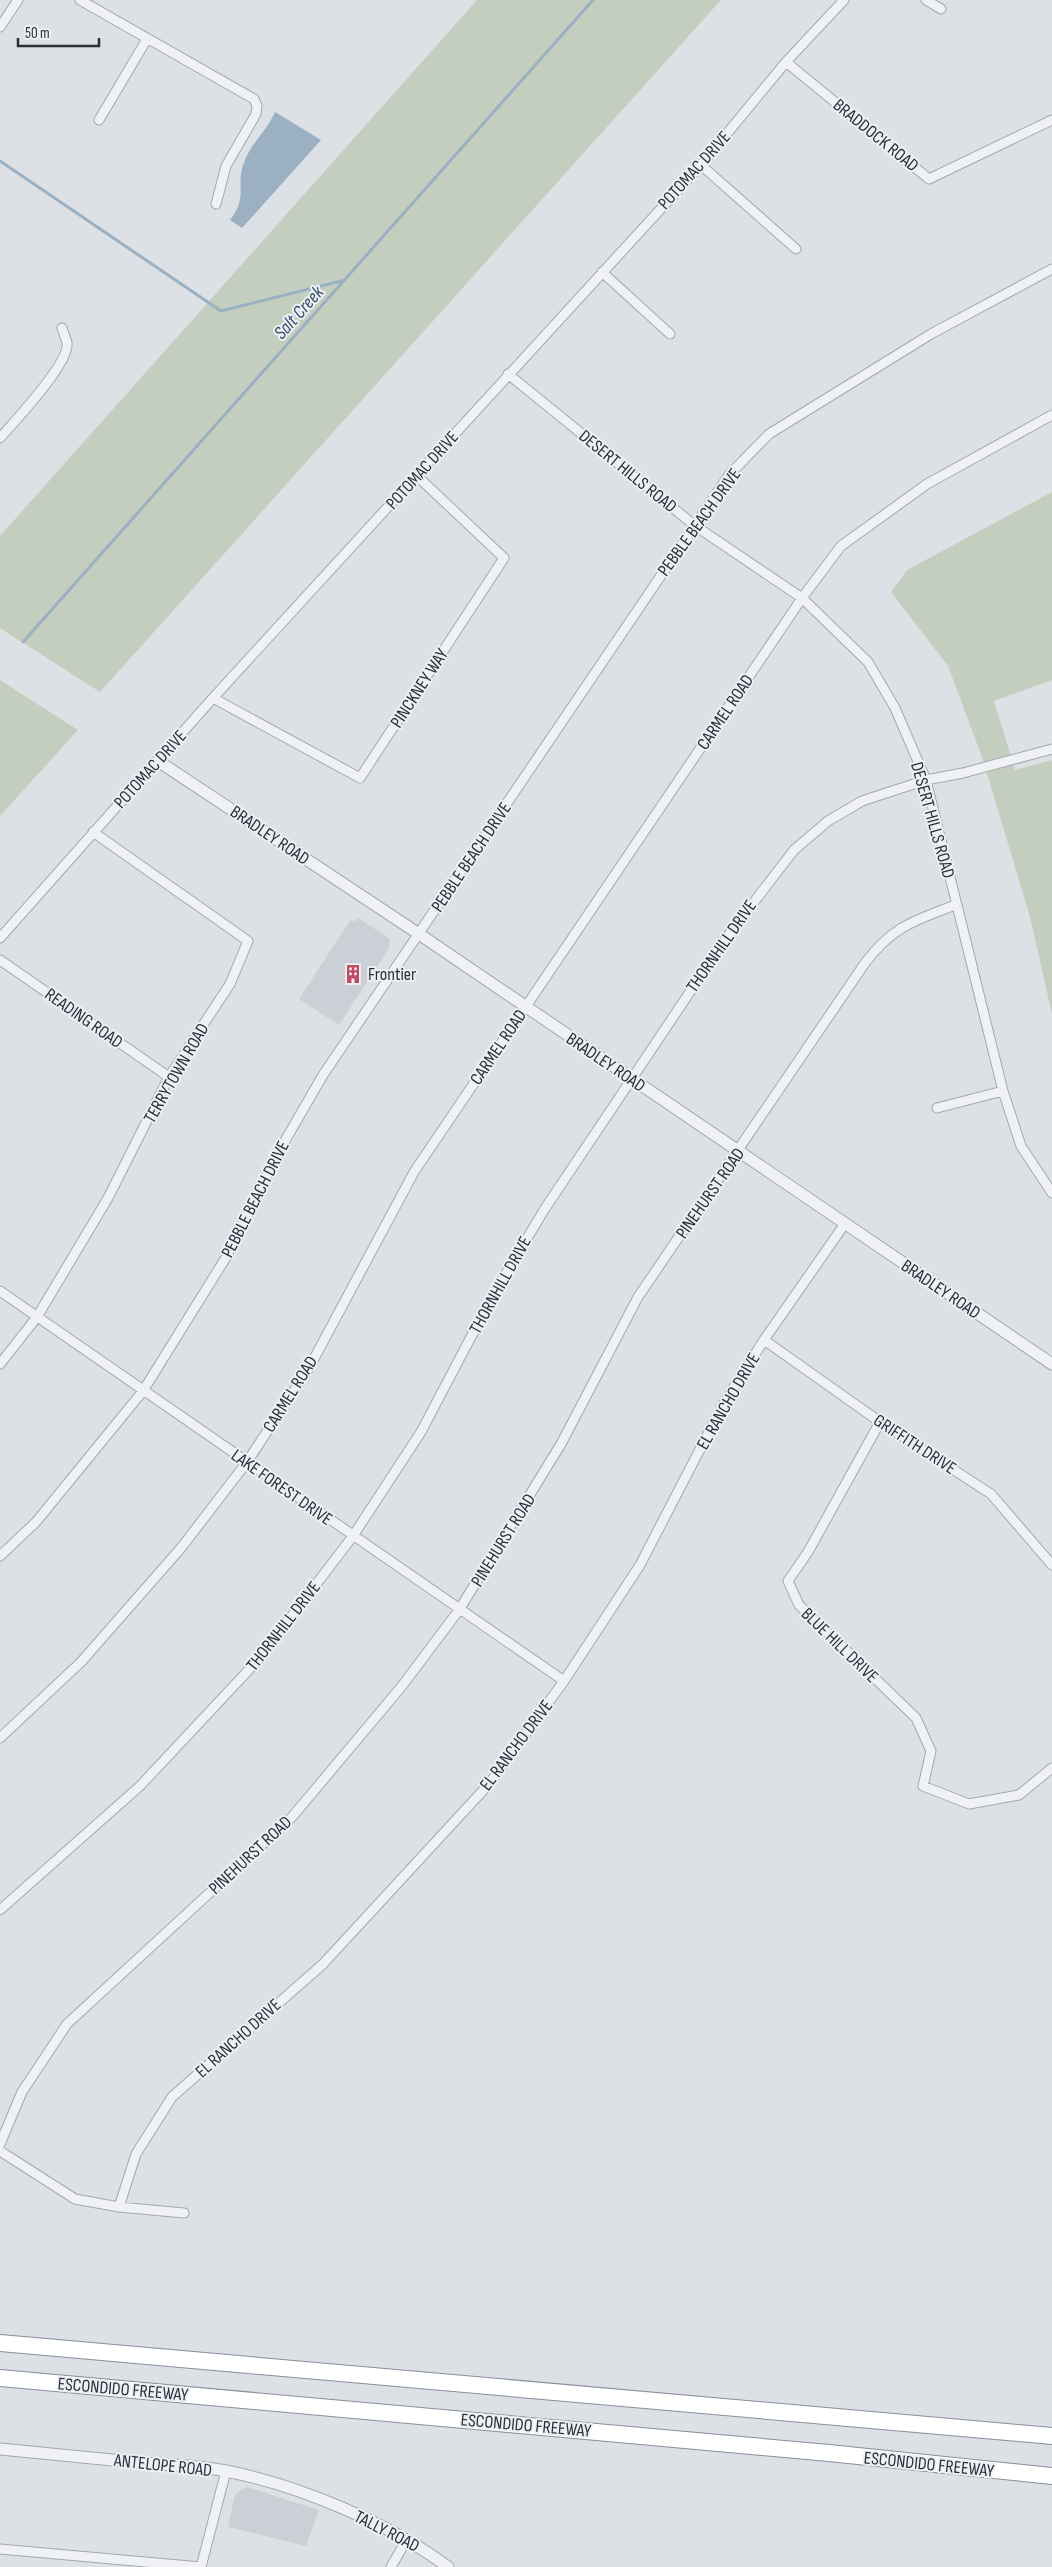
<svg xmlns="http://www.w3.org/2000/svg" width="1052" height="2567" font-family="'Sofia Sans Condensed',sans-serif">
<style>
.built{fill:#cbd0d6}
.green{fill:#c4cebf}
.water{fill:#9bb0c2}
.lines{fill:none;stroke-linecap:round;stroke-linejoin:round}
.stream{stroke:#9bb0c2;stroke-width:3}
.minor-casing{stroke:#a3a8ae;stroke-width:11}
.tertiary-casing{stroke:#a3a8ae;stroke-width:13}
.motorway-casing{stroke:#868f9b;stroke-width:18}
.minor{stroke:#eff1f4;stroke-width:9}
.tertiary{stroke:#eff1f4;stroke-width:11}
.motorway{stroke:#fff;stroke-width:16}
.labels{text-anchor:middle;stroke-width:4;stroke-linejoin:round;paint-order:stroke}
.street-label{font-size:18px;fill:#28303a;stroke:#eceff3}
.poi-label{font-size:18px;fill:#28303a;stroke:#eceff3;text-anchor:start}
.water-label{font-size:19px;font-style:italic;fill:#36506a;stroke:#eceff3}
</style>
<rect width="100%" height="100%" fill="#dde1e5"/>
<path class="built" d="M358,918L390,939L389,948L339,1025L299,999L351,919L355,922Z
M247,2487L319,2510L306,2546L228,2527L235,2494Z"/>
<path class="green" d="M477,0H721L100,692L0,628V536Z
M1052,492V680L994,701L1015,770L1052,760V1014L1030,917L982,757L948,666L891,592L907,570Z
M0,680L78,730L0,816Z"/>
<path class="water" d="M275,112L321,140L242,228L230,220C248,197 236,188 243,165C249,145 267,131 275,112Z"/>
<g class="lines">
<path class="stream" d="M0,161L221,311L345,280
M23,642L593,0"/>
<g class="minor-casing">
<path id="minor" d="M80,0L254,99L257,106L256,114L226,166L216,204
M926,0L941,9
M0,27L18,0
M786,62L929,179L1052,120
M99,120L147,39
M701,165L796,249
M602,272L670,334
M508,374L694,525L802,598L868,662L895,708L926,780L1003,1091L1021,1146L1052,1193
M0,438C14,422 70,363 67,343C66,338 63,332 62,328
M213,698L360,778L504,558L417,476
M0,938L213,698L701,165L786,62L844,0
M0,960L169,1077
M937,1108L1003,1091
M0,1291L564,1681
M764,1340L880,1422L991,1494L1052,1565
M0,1364L37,1317L108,1198L169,1077L230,984L248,941L93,832
M880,1422L808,1552L788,1581L799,1605L916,1718L931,1751L923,1786L969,1804L1019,1795L1052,1768
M0,1556L36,1522L143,1391L225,1259L282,1146L323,1075L729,475L769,434L931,334L1052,269
M0,1738L81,1662L181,1548L247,1462L309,1368L414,1172L802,598L841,546L927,484L1052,415
M0,1910L140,1786L259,1659L353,1536L421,1432L492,1297L544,1210L724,941L794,850L828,821L862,801L926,780L963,773L1052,749
M0,2144L22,2092L67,2024L292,1817L402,1686L459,1610L561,1444L638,1297L865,963C893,926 914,921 955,905
M0,2151L75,2199L119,2207L184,2213
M119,2207L136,2154L172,2097L323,1964L489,1784L564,1681L640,1565L724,1403L764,1340L844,1225
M0,2549L201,2567L226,2471
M391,2567L407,2539"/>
</g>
<g class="tertiary-casing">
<path id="tertiary" d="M158,761L419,934L1052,1364
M0,2449C48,2454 96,2458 143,2463C171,2465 199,2466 226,2471C298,2485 389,2523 448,2567"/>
</g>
<g class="motorway-casing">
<path id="motorway" d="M0,2343L1052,2436
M0,2378L829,2453L1052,2476"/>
</g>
<use href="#minor" class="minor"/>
<use href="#tertiary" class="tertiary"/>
<use href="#motorway" class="motorway"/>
</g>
<defs>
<g id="building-bare" transform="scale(1.5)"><path d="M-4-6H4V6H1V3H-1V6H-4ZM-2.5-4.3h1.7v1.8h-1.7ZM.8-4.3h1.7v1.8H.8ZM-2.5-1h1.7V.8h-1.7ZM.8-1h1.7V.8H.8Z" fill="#c04c63" stroke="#eceff3" stroke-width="2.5" paint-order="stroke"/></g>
</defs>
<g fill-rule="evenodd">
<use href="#building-bare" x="353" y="974"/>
</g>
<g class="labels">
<g class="street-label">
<text transform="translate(876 135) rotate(39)" y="6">BRADDOCK ROAD</text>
<text transform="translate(694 170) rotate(-48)" y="6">POTOMAC DRIVE</text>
<text transform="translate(422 470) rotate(-48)" y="6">POTOMAC DRIVE</text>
<text transform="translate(628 471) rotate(39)" y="6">DESERT HILLS ROAD</text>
<text transform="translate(699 522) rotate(-54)" y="6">PEBBLE BEACH DRIVE</text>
<text transform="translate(419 688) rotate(-57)" y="6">PINCKNEY WAY</text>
<text transform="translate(725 712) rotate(-56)" y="6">CARMEL ROAD</text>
<text transform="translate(150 769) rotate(-48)" y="6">POTOMAC DRIVE</text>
<text transform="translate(933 820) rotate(74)" y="6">DESERT HILLS ROAD</text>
<text transform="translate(270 835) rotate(34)" y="6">BRADLEY ROAD</text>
<text transform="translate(471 857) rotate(-56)" y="6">PEBBLE BEACH DRIVE</text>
<text transform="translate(721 946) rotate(-55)" y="6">THORNHILL DRIVE</text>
<text transform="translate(84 1018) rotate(35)" y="6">READING ROAD</text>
<text transform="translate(498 1047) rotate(-56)" y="6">CARMEL ROAD</text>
<text transform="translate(606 1062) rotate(34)" y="6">BRADLEY ROAD</text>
<text transform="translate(176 1073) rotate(-60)" y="6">TERRYTOWN ROAD</text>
<text transform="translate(710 1193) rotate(-55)" y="6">PINEHURST ROAD</text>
<text transform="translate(255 1199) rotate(-63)" y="6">PEBBLE BEACH DRIVE</text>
<text transform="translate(500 1285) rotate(-61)" y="6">THORNHILL DRIVE</text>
<text transform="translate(941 1289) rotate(34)" y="6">BRADLEY ROAD</text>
<text transform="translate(290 1394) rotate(-58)" y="6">CARMEL ROAD</text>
<text transform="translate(728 1401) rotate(-60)" y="6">EL RANCHO DRIVE</text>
<text transform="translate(915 1444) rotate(33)" y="6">GRIFFITH DRIVE</text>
<text transform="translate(282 1487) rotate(35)" y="6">LAKE FOREST DRIVE</text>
<text transform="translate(503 1540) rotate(-58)" y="6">PINEHURST ROAD</text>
<text transform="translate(283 1626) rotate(-52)" y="6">THORNHILL DRIVE</text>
<text transform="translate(840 1645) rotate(44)" y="6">BLUE HILL DRIVE</text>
<text transform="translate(516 1745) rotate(-53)" y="6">EL RANCHO DRIVE</text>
<text transform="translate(250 1855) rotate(-43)" y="6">PINEHURST ROAD</text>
<text transform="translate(238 2038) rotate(-42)" y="6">EL RANCHO DRIVE</text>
<text transform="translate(123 2389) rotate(5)" y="6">ESCONDIDO FREEWAY</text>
<text transform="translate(526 2425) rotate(5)" y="6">ESCONDIDO FREEWAY</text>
<text transform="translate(929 2464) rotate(6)" y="6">ESCONDIDO FREEWAY</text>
<text transform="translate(163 2465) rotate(6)" y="6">ANTELOPE ROAD</text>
<text transform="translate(387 2531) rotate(27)" y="6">TALLY ROAD</text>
</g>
<g class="poi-label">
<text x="368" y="980">Frontier</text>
</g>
<g class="water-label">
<text transform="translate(298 312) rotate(-48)" y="7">Salt Creek</text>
</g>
</g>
<path d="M18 38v8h81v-8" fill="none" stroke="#28303a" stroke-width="2.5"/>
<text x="25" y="38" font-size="15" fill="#28303a" stroke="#eceff3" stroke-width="4" paint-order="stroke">50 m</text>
</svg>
